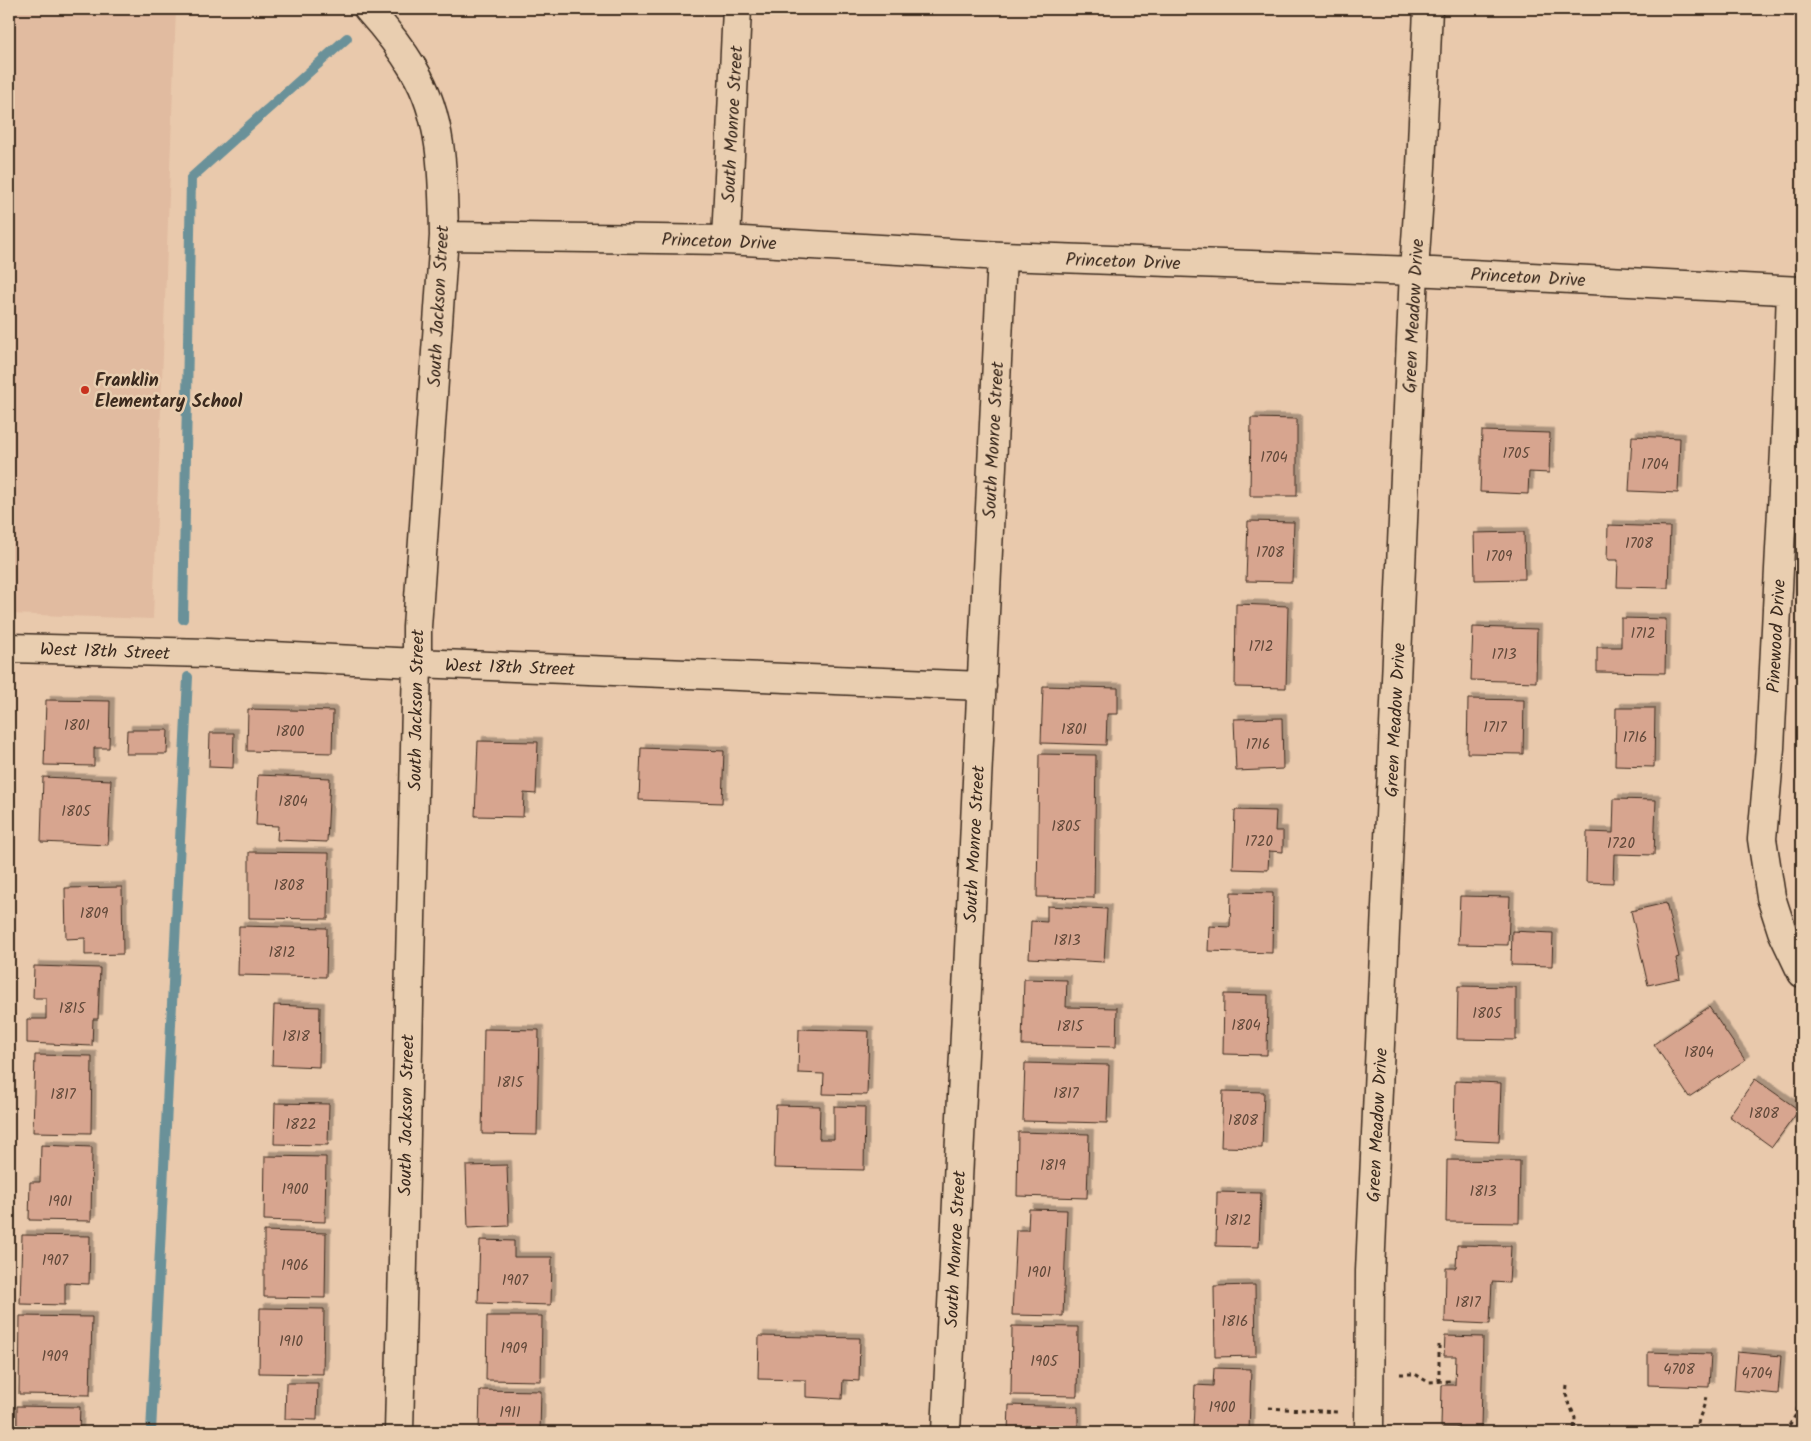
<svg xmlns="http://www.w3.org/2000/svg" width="1811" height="1441" font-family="Kalam,sans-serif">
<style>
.built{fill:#e1bba0}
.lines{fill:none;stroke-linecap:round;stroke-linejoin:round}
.stream{stroke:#6a9199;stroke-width:10}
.building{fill:#d7a58f;stroke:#3b2a1e;filter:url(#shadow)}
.street-casing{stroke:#3b2a1e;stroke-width:31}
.secondary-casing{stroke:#3b2a1e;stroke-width:31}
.path{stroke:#3b2a1e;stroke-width:3;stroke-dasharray:4 4;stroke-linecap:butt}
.street{stroke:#e9ceb0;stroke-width:28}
.secondary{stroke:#e9ceb0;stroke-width:28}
.poi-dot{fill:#c8321e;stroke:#e9ceb0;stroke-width:2}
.labels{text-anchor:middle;stroke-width:5;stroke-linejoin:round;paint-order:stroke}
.number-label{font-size:15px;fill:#62493a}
.street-label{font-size:18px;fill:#3b2a1e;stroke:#e9ceb0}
.poi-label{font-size:18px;font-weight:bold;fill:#3b2a1e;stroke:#e9ceb0;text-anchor:start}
</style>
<defs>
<filter id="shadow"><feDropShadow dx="4.5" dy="-4.5" stdDeviation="0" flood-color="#0004"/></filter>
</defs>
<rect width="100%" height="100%" fill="#e9c9ac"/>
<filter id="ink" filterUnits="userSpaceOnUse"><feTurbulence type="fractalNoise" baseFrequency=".02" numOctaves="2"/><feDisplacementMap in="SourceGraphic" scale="10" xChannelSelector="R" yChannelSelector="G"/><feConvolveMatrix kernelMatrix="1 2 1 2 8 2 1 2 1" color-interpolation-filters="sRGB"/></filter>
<g filter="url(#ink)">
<path class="built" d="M9,9H176L153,619L9,614Z"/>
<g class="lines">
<path class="stream" d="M183,619L191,178L347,38
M151,1432L188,677"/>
</g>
<path class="building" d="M1251,418L1297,419V496H1250Z
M1482,431L1550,433L1549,473L1529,472L1528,494L1480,492Z
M1632,436L1680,438L1678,493L1629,491Z
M1248,521L1294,522L1292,582L1246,581Z
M1608,525L1670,527L1668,588L1617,587L1618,560H1607Z
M1524,532L1525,579L1475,580L1474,533Z
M1236,604L1288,606L1286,688L1235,687Z
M1621,618L1666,619L1665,673L1597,672V647H1621Z
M1473,627L1537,629L1536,682L1471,680Z
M1043,686L1118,688V714H1107L1106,745L1041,743Z
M1468,699L1524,700L1523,754L1467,753Z
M46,700L110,701L109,748H94V766L44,765Z
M1616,708H1655L1654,767L1615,766Z
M248,709L333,711L332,753L247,751Z
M1282,718L1283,769L1236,771L1234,719Z
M127,730H168L167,754H126Z
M210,733H234L233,768L209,767Z
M478,741L538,742L536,794L524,793L523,817L475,816Z
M641,748L724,751L722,803L639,800Z
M1039,754L1096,755L1094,898L1037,897Z
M258,775L330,778L327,842L277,840L278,826L256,825Z
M43,777L111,780L108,845L41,842Z
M1614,799L1656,800L1654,855L1614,854L1613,883L1586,882L1587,832L1613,833Z
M1235,810L1276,811L1275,831H1283V852L1269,851L1268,870L1233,869Z
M249,852L329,853L328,919L249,918Z
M122,887L123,954L85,955V938L66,939L65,888Z
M1231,892L1273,893L1272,953L1208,951L1209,926L1230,927Z
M1460,896L1510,897L1508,945L1458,944Z
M1666,903L1679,957L1676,958L1680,978L1648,985L1631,911Z
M1047,906L1107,909L1104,962L1029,958L1031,921L1047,922Z
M239,926L327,928L326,977L238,975Z
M1512,931L1553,933L1552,966L1511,965Z
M34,966L100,968L98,1019H93L92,1046L27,1043V1019H46V998H33Z
M1024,979L1067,980L1066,1007L1117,1008L1116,1047L1022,1045Z
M1458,986L1516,987V1040L1457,1039Z
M1224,994L1268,995L1267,1055L1223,1054Z
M274,1005L320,1007L319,1067L272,1065Z
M1709,1007L1745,1060L1689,1097L1654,1044Z
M484,1029L539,1030L537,1135L482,1134Z
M799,1029L869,1031L867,1095L823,1094L824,1074L798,1073Z
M35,1055L92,1056L91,1133L33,1132Z
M1025,1063L1109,1065L1107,1123L1023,1121Z
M1755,1079L1799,1110L1772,1147L1729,1116Z
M1455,1081L1501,1083L1499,1142L1454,1140Z
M1223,1091L1264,1092L1262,1148L1221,1147Z
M275,1103L329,1104L328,1145L274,1144Z
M776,1105L820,1106L819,1139H834V1106L865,1107L864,1170L774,1168Z
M1018,1132L1089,1134L1087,1198L1017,1196Z
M41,1145L92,1147L91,1221L29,1220L30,1182H40Z
M265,1156L326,1157L325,1222L264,1220Z
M1447,1160L1520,1161L1519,1223L1446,1222Z
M507,1165L509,1226L468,1228L466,1166Z
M1217,1192L1261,1193L1259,1247L1216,1246Z
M1029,1209L1067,1210L1063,1316L1012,1315L1016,1230H1028Z
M264,1231L326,1233L325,1298L264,1297Z
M22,1235L90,1236L89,1284L65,1283V1305L20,1304Z
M480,1240L514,1241V1257H552L551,1305L478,1303Z
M1457,1245L1511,1246L1509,1283L1492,1282L1490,1324L1445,1322L1446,1268H1456Z
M1255,1285L1256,1356L1215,1357L1214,1286Z
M260,1308L324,1309L323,1374L259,1373Z
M20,1316L92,1317L90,1395L19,1394Z
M487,1316H542L541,1381L486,1380Z
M1012,1326L1078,1327L1077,1396L1011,1395Z
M759,1336L860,1338L859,1381L843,1380L842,1399L806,1397V1380L758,1379Z
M1445,1336L1483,1337L1481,1428L1441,1427L1442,1385H1455L1456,1356H1444Z
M1648,1352L1711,1354L1709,1387L1648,1385Z
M1737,1352L1781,1356L1778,1394L1734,1390Z
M1214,1368L1251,1369L1249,1431L1193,1429L1195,1385L1213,1386Z
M286,1383H318L317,1420L285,1419Z
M480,1390L541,1391L540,1432H479Z
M1009,1405L1078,1407V1432H1008Z
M17,1406L80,1407L79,1432H17Z"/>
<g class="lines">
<g class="street-casing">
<path id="street" d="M368,9C385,28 401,48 414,70C444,119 443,181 444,236L417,627V663L982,686
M444,236L726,240L1002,256L1414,271L1802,291
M726,240L737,9
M1791,291L1786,430L1770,748L1762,839L1771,897L1782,931L1802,973
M946,1432L1002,256
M1369,1432L1370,1271L1414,271L1421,167L1428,9"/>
</g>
<g class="secondary-casing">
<path id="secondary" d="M9,648L208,653L417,663L399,1432"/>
</g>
<path class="path" d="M1439,1345V1381
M1400,1374H1415L1428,1382L1450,1381
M1567,1386L1566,1395L1575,1418L1574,1432
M1269,1408L1338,1412
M1697,1432C1697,1418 1705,1409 1706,1395
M1785,1432L1797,1413L1798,1401"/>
<use href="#street" class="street"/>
<use href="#secondary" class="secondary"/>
</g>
</g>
<circle class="poi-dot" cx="85" cy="390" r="5"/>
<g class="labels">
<g class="number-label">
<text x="1516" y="458">1705</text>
<text x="1274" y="462">1704</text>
<text x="1655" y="469">1704</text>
<text x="1639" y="548">1708</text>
<text x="1270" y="557">1708</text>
<text x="1499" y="561">1709</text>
<text x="1643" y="638">1712</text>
<text x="1261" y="651">1712</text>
<text x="1504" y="659">1713</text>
<text x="77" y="730">1801</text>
<text x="1495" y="732">1717</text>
<text x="1074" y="734">1801</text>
<text x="290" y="736">1800</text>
<text x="1635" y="742">1716</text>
<text x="1258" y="749">1716</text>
<text x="293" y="806">1804</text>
<text x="76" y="816">1805</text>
<text x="1066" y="831">1805</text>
<text x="1259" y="846">1720</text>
<text x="1621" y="848">1720</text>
<text x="289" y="890">1808</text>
<text x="94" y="918">1809</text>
<text x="1067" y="945">1813</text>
<text x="282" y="957">1812</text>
<text x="72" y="1013">1815</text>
<text x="1487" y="1018">1805</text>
<text x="1246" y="1030">1804</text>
<text x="1070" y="1031">1815</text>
<text x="296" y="1041">1818</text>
<text x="1699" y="1057">1804</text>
<text x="510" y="1087">1815</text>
<text x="1066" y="1098">1817</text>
<text x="63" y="1099">1817</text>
<text x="1764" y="1118">1808</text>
<text x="1243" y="1125">1808</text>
<text x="301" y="1129">1822</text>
<text x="1053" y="1170">1819</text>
<text x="295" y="1194">1900</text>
<text x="1483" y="1196">1813</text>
<text x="60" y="1206">1901</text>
<text x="1238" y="1225">1812</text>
<text x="55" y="1265">1907</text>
<text x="295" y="1270">1906</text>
<text x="1039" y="1277">1901</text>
<text x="515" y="1285">1907</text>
<text x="1468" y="1307">1817</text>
<text x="1235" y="1326">1816</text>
<text x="291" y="1346">1910</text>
<text x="514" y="1353">1909</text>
<text x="55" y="1361">1909</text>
<text x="1044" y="1366">1905</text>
<text x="1679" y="1374">4708</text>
<text x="1757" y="1378">4704</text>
<text x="1222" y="1412">1900</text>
<text x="510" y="1417">1911</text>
</g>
<g class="street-label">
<text transform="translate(732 124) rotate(-87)" y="6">South Monroe Street</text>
<text transform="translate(719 241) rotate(2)" y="6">Princeton Drive</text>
<text transform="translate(1123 261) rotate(2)" y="6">Princeton Drive</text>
<text transform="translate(1528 277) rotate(3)" y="6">Princeton Drive</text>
<text transform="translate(438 306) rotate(-87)" y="6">South Jackson Street</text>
<text transform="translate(1413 316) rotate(-87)" y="6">Green Meadow Drive</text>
<text transform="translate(993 440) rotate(-87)" y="6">South Monroe Street</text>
<text transform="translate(1776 636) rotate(-87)" y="6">Pinewood Drive</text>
<text transform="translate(105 651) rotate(2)" y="6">West 18th Street</text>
<text transform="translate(510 667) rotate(2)" y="6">West 18th Street</text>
<text transform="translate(416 710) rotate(-89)" y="6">South Jackson Street</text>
<text transform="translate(1395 720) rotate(-87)" y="6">Green Meadow Drive</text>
<text transform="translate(974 844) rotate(-87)" y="6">South Monroe Street</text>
<text transform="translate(406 1115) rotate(-89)" y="6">South Jackson Street</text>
<text transform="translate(1377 1125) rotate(-87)" y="6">Green Meadow Drive</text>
<text transform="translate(955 1249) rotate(-87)" y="6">South Monroe Street</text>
</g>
<g class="poi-label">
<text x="95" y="386">Franklin<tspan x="95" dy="21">Elementary School</tspan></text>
</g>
</g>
<rect width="1811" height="1441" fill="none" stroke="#e9ceb0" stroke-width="30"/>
<rect x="15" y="15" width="1781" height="1411" fill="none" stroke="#3b2a1e" stroke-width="2" filter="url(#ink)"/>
</svg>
